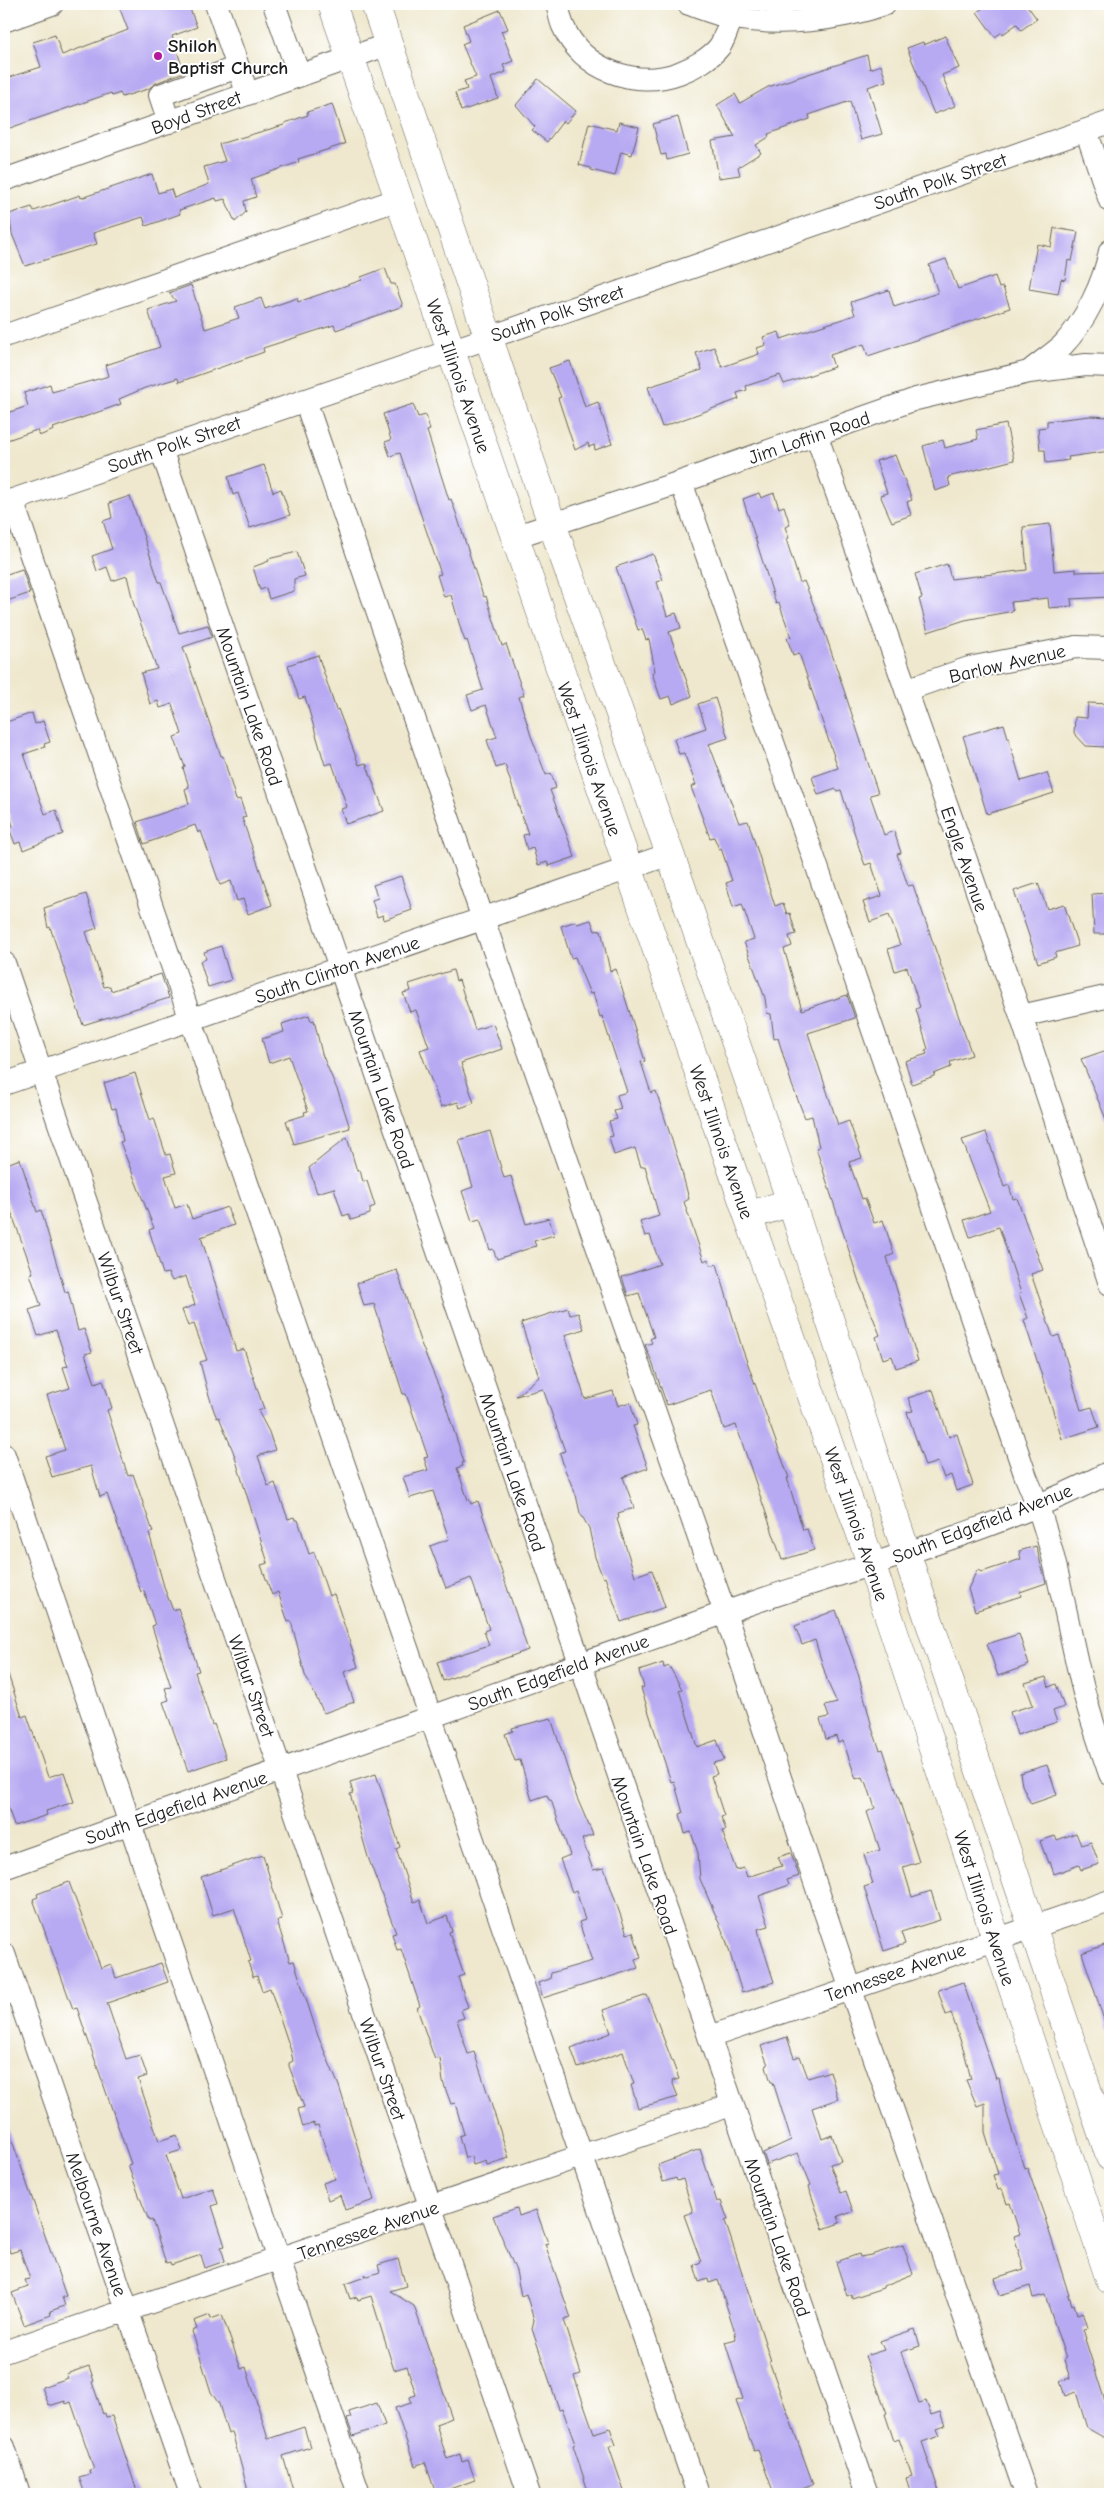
<svg xmlns="http://www.w3.org/2000/svg" width="1114" height="2498" font-family="'Comic Neue',sans-serif">
<style>
.building{fill:#b7a9f2}
.lines{fill:none;stroke-linecap:round;stroke-linejoin:round}
.minor-casing{stroke:#66635a;stroke-width:24}
.major-casing{stroke:#66635a;stroke-width:29}
.minor{stroke:#fff;stroke-width:22}
.major{stroke:#fff;stroke-width:28}
.poi-dot{fill:#b5179e;stroke:#fff;stroke-width:2}
.labels{text-anchor:middle;stroke-width:4;stroke-linejoin:round;paint-order:stroke}
.poi-label{font-size:19px;font-weight:bold;fill:#1c1c1c;stroke:#fff;text-anchor:start}
.street-label{font-size:19px;fill:#1c1c1c;stroke:#fff}
</style>
<rect width="100%" height="100%" fill="#fff"/>
<filter id="ink" filterUnits="userSpaceOnUse"><feTurbulence type="fractalNoise" baseFrequency=".02" numOctaves="2"/><feDisplacementMap in="SourceGraphic" scale="10" xChannelSelector="R" yChannelSelector="G"/><feConvolveMatrix kernelMatrix="1 2 1 2 8 2 1 2 1" color-interpolation-filters="sRGB"/></filter>
<filter id="wash" filterUnits="userSpaceOnUse"><feTurbulence type="fractalNoise" baseFrequency=".0096" numOctaves="4" result="noise"/><feDisplacementMap in="SourceGraphic" scale="20" xChannelSelector="R" yChannelSelector="G"/><feGaussianBlur stdDeviation="1.12" result="paint"/><feColorMatrix in="noise" values="0 0 0 0 0 0 0 0 0 0 0 0 0 0 0 0 0 1.4 0 .05"/><feComposite in="paint" operator="in"/></filter>
<g filter="url(#wash)">
<rect width="100%" height="100%" fill="#efe8ce"/>
<g id="blocks">
<path class="building" d="M118,4H188L197,27L172,36L184,72L156,83L148,89L122,97L120,93L112,96L111,93L4,130V79L41,67L33,42L55,35L62,55L128,30Z
M989,4H1026L1037,19L1021,30L1017,24L1003,34L1002,32L995,37L977,12Z
M500,10L508,29L501,31L513,61L503,65L506,72L491,78L498,98L461,111L455,93L467,89L464,81L476,77L462,44L469,41L463,25Z
M945,36L959,68L942,75L955,106L934,114L907,48L923,42L924,45Z
M867,55L870,69L881,65L886,81L868,87L882,134L861,140L850,101L809,115L810,119L768,134L769,137L756,145L761,153L738,167L740,175L719,178L712,141L735,137L717,105L735,94L740,103L768,87Z
M538,79L576,111L566,123L563,121L547,142L532,130L535,127L516,105Z
M332,104L345,144L298,159L299,162L251,179L256,197L244,201L246,212L235,222L225,199L217,201L216,198L179,210L180,214L146,226L143,217L93,233L97,244L25,266L12,234L9,214L32,207L34,211L80,195L81,198L152,174L158,193L171,189L174,198L209,184L204,167L225,161L219,144L284,125L285,123L308,115L307,112Z
M678,117L688,154L667,160L666,154L661,155L653,124Z
M619,122L639,127L632,155L621,152L615,176L591,170V168L579,165L589,123L617,130Z
M1054,228L1078,232L1072,261L1068,260L1065,280L1061,279L1058,294L1029,289L1037,244L1051,247Z
M946,259L958,289L995,276L999,288L1003,287L1010,308L868,356L864,344L830,355L834,367L784,384L780,375L746,386L747,390L737,393L739,399L662,427L648,387L702,370L696,353L714,347L722,367L759,354L757,348L766,345L763,337L779,332L781,339L855,315L851,302L889,290L894,307L938,293L929,265Z
M385,268L391,284H395L403,306L336,330L334,325L263,348L264,352L179,382L178,378L145,388L119,399L121,404L53,428L54,430L39,436L37,430L4,441V414L28,406L24,393L50,384L52,392L109,376L106,365L160,347L148,310L176,301L169,293L191,285L205,329L239,318L235,307L261,298L265,309L297,298L298,302L362,280L361,277Z
M570,361L585,407L598,402L612,444L595,450L594,445L589,447L588,443L575,450L558,398L561,397L549,368Z
M413,404L418,417L426,415L430,430L427,431L449,500L451,499L456,513L480,587L484,597L486,596L502,646L506,644L524,695L519,697L531,736L546,775L551,773L556,788L550,790L575,857L549,866L547,862L538,865L533,848L527,850L523,835L528,834L505,765L496,768L487,740L497,737L486,705L472,710L467,695L483,690L467,640L465,641L461,630L451,595L444,597L437,575L441,574L400,453L390,456L385,442L391,440L383,414Z
M1090,416L1110,417V451L1068,457L1069,460L1046,463L1045,450H1040L1038,428L1047,427V421Z
M1006,424L1014,460L948,477L950,486L935,491L923,446L943,440L945,448L978,439L976,430Z
M895,455L912,500L907,502L911,515L892,522L880,495L887,493L876,461Z
M264,465L273,492L281,489L290,515L250,528L238,493L233,495L228,477Z
M759,493L761,498L774,493L779,508L784,506L790,525L785,527L789,538L786,539L800,583L804,581L826,636L878,793L870,795L884,835L894,831L901,853L897,854L908,886L913,885L972,1055L950,1062L951,1067L934,1074V1076L912,1084L905,1061L927,1054L925,1050L928,1049L916,1009L920,1007L907,967L895,971L888,949L900,945L889,915L870,922L863,902L882,896L871,863L865,865L862,857L841,790L837,791L836,789L818,795L812,777L838,768L799,653L793,655L787,638L791,637L779,603L776,604L743,499Z
M130,496L159,582H161L179,633L208,625L212,637L183,647L221,756H223L236,800L240,799L246,817L242,818L272,905L248,914L243,899L237,901L231,881L220,885L201,831L198,833L195,825L144,844L137,822L189,804L185,789L189,787L183,768L185,767L174,737L182,734L172,704L160,708L158,701L150,704L141,673L157,669L134,605L127,576L112,581L107,567L97,571L92,556L112,549L103,521L112,518L109,503Z
M1050,524L1054,571L1076,569V572L1110,571V597L1071,599L1072,606L1049,608L1048,598L1011,602L1013,611L965,620L928,632L919,599L922,598L915,574L947,564L951,579L1027,570L1023,527Z
M297,552L305,576L294,579V591L269,599L266,588L260,590L253,567L269,561L268,559Z
M653,554L663,580L657,582L667,616L676,613L681,628L669,632L692,696L673,704L670,696L661,699L652,673L655,671L649,639L646,640L642,629L638,630L616,567Z
M22,569L30,593L4,602V575Z
M318,655L336,710L338,709L359,765L366,763L384,811L346,824L341,809L347,807L332,763L325,765L305,697L299,699L288,665Z
M715,698L728,738L709,744L739,823L748,821L775,906L783,903L787,914L790,913L796,934L789,936L792,946L784,949L802,1010L847,995L855,1018L808,1033L838,1125L849,1121L862,1158L849,1162L862,1199L865,1198L874,1223L883,1220L894,1254L887,1257L918,1361L896,1368L892,1356L883,1359L876,1337L880,1335L859,1282L816,1148L819,1147L812,1116L805,1118L792,1085L778,1038L774,1039L771,1014L767,1013L765,998L744,942L754,939L742,904L733,907L726,883L732,881L721,848L719,849L714,837L710,838L691,787L696,785L684,753L679,754L674,739L706,728L698,704Z
M1088,703L1110,704V741H1105V747L1086,746L1074,733L1075,717L1087,718Z
M32,713L35,724L43,721L50,742L44,744L45,747L24,754L45,814L56,810L63,834L23,850L20,842L15,844L9,828L13,826L4,798V723Z
M1004,724L1021,781L1047,773L1054,793L987,814L963,736Z
M401,876L412,910L384,920L383,915L377,917L372,900L378,898L373,885Z
M1038,883L1047,909L1064,904L1078,946L1055,953L1056,957L1038,963L1014,891Z
M1110,893V934H1094L1092,894Z
M86,894L97,928L86,932L104,987L110,986L111,991L161,974L169,998L83,1025L50,927L48,928L44,908Z
M591,920L595,931L601,930L610,971L616,969L645,1061L641,1062L651,1093L656,1091L681,1168L689,1199L684,1202L704,1261L708,1259L711,1266L717,1264L742,1348L789,1478H787L803,1530L807,1529L814,1550L782,1560L736,1425L724,1429L711,1390L667,1405L652,1362L645,1345L652,1343L650,1339L654,1337L639,1293L628,1296L622,1277L660,1264L650,1235L645,1236L640,1222L659,1216L645,1166L641,1167L635,1148L614,1155L609,1137L613,1136L609,1121L617,1119L614,1111L621,1109L617,1095L627,1092L602,1016L600,1017L593,993L590,994L575,957L571,958L561,926L576,921L577,924Z
M221,946L231,980L208,987L200,961L206,959L204,952Z
M453,970L456,981L459,980L475,1030L493,1024L502,1049L461,1063L474,1103L460,1108L458,1102L441,1107L420,1050L429,1047L416,1010L410,1012L403,993L411,991L409,984Z
M309,1015L311,1021L314,1020L322,1054L339,1094L350,1128L294,1144L286,1121L305,1115L304,1112L308,1111L289,1056L269,1063L262,1039L284,1032L282,1024Z
M1110,1049V1124H1108L1081,1059Z
M135,1073L150,1120L154,1118L166,1155L170,1154L176,1173L165,1176L175,1208L187,1204L192,1219L227,1207L234,1225L201,1237L236,1351L244,1349L264,1409L258,1411L269,1432L275,1450L258,1456L268,1486L275,1483L288,1519L294,1517L295,1520H298L309,1554L314,1552L329,1596L334,1594L358,1667L344,1672L354,1702L324,1713L305,1675L291,1621L288,1622L278,1592L272,1595L261,1565L268,1563L233,1451L219,1417L217,1418L214,1411L207,1389L200,1362L207,1360L194,1324L188,1326L182,1310L195,1305L186,1276L172,1281L168,1273L163,1274L149,1230L154,1228L120,1142L123,1141L116,1108L112,1109L104,1083Z
M490,1131L504,1178L511,1176L526,1224L549,1218L554,1235L534,1241L536,1246L497,1259L493,1249L490,1250L480,1219L472,1221L462,1191L473,1187L459,1140Z
M986,1132L1004,1187L1009,1185L1013,1199L1017,1198L1043,1270L1031,1274L1053,1337L1059,1335L1081,1410L1092,1407L1099,1427L1062,1439L1024,1320L1028,1318L1019,1294L1021,1293L999,1227L970,1237L964,1220L990,1211L962,1140Z
M347,1137L357,1171L360,1170L363,1182L367,1181L375,1206L370,1208V1214L351,1220L349,1214L343,1216L334,1188L317,1193L309,1168Z
M20,1159L37,1212L41,1210L65,1292L68,1291L78,1331L84,1329L92,1352L85,1354L95,1383L103,1380L112,1408L107,1410L128,1476L133,1474L153,1532L149,1533L165,1590L173,1610L178,1608L199,1671L195,1672L212,1725L214,1724L226,1758L188,1771L163,1702L169,1700L165,1688L171,1687L152,1626L155,1625L144,1591L141,1592L107,1494L100,1497L91,1466L52,1477L45,1456L65,1450L47,1395L70,1388L63,1367L68,1366L56,1330L38,1336L29,1310L41,1306L30,1274L33,1273L4,1192V1165Z
M397,1270L420,1341L443,1397L464,1462L462,1463L463,1466L457,1468L468,1500L469,1499L471,1504L478,1501L528,1650L443,1681L437,1662L489,1645L484,1631L489,1629L471,1578L446,1588L430,1546L449,1539L433,1491L410,1498L403,1477L428,1470L424,1458L428,1457L406,1394H403L374,1304L364,1306L357,1283Z
M568,1308L570,1315L578,1313L584,1329L565,1335L585,1399L613,1391L618,1406L630,1402L637,1425L633,1426L648,1468L623,1477L634,1508L618,1513L619,1518L617,1519L635,1576L652,1570L665,1607L621,1622L605,1577L603,1578L595,1557L589,1528L580,1513L576,1495L565,1470L560,1453L565,1451L543,1389L516,1396L539,1377L521,1323Z
M933,1390L949,1437L957,1434L973,1485L956,1491L951,1475L944,1478L938,1462L925,1466L907,1412L913,1411L908,1398Z
M1036,1546L1046,1583L1020,1592L1021,1596L975,1611L968,1589L977,1570L982,1572L1021,1559L1019,1551Z
M836,1610L858,1673L873,1731L880,1750L883,1749L919,1862L903,1867L912,1897L931,1891L940,1920L901,1932L905,1944L884,1951L864,1887L873,1884L864,1855L880,1850L867,1812L875,1808L866,1781L864,1782L862,1777L856,1779L843,1741L838,1743L836,1736L826,1739L820,1719L829,1717L825,1706L837,1703L828,1683L815,1640L802,1645L795,1626Z
M1019,1634L1029,1665L998,1676L987,1644Z
M663,1663L664,1668L669,1666L682,1689L679,1690L697,1747L717,1740L724,1760L713,1763L717,1774L711,1776L724,1816L721,1817L726,1830L722,1831L736,1870L744,1868L747,1877L782,1866L778,1857L791,1853L799,1876L787,1880L789,1885L759,1896L769,1926L758,1929L760,1938L774,1982L742,1993L725,1937L700,1879L698,1853L691,1832L685,1834L680,1814L683,1813L674,1781L671,1782L641,1688L644,1687L639,1671Z
M4,1671H7L22,1717L27,1715L48,1777L64,1772L74,1802L46,1811L47,1815L14,1826L4,1794Z
M1046,1677L1049,1687L1056,1684L1064,1707L1053,1711L1057,1722L1017,1735L1010,1712L1033,1705L1025,1683Z
M551,1718L577,1798L593,1835L582,1839L593,1870L604,1868L627,1934L633,1932L641,1958L635,1960L638,1968L543,1998L538,1983L550,1979L551,1973L592,1961L579,1922L585,1920L576,1890L572,1892L560,1859L570,1855L551,1800H549L547,1795L532,1800L520,1760L515,1761L505,1734L513,1731L512,1728Z
M1047,1765L1057,1795L1031,1804L1022,1785L1020,1773Z
M376,1774L400,1847L396,1849L414,1902L420,1900L428,1923L447,1916L452,1931L449,1932L464,1975L458,1977L468,2007L461,2010L464,2018L457,2020L468,2054L474,2052L509,2158L487,2165L486,2161L473,2165L471,2156L465,2158L459,2136L464,2134L455,2103L451,2104L443,2082L440,2058L435,2060L417,2008L420,2006L401,1949L397,1950L392,1934L396,1933L368,1857L350,1794L353,1793L350,1782Z
M1076,1833L1081,1845L1091,1842L1099,1864L1081,1870L1079,1865L1054,1874L1050,1862L1048,1863L1040,1841L1055,1836L1057,1840Z
M263,1855L282,1919L277,1921L290,1962L294,1961L318,2036L339,2086L374,2200L345,2210L340,2195L328,2200L323,2183L335,2179L318,2125L314,2126V2123L303,2127L298,2109L304,2107L289,2066V2063L293,2061L291,2051L270,1988L262,1991L257,1976L253,1977L248,1962L251,1961L234,1908L213,1915L201,1877Z
M69,1882L101,1968L111,1964L116,1978L161,1963L168,1982L107,2003L126,2059L140,2055L147,2076L138,2079L159,2141L177,2135L182,2150L166,2155L181,2199L213,2188L218,2204L212,2206L225,2246L221,2247L225,2261L205,2268L201,2255L171,2265L170,2262L166,2263L152,2220L149,2221L134,2182L128,2165L131,2164L77,2008L73,2009L33,1899L38,1897L37,1894Z
M1110,1943V2028L1107,2029L1082,1953Z
M963,1982L996,2079L999,2078L1004,2104L1024,2168L1027,2167L1045,2218L1072,2305L1074,2304L1077,2314L1083,2312L1088,2328L1083,2329L1086,2339H1085L1110,2417V2441L1087,2428L1076,2392L1065,2396L1060,2381L1070,2378L1064,2360L1066,2359L1045,2295L1033,2298L1030,2286L1000,2295L995,2278L1024,2269L1014,2236L1020,2234L1010,2203L1007,2204L1002,2189L998,2190L993,2175L998,2174L985,2132V2103L977,2106L966,2080L971,2079L964,2051L951,2013L946,2015L938,1990Z
M647,1995L679,2079L672,2081L678,2097L638,2108L631,2085L634,2084L623,2052L578,2068L571,2048L611,2033L603,2010Z
M787,2037L794,2058L800,2056L808,2078L830,2071L838,2099L812,2108L822,2139L832,2135L841,2161L830,2164L841,2193L846,2191L853,2211L838,2216L840,2223L823,2229L811,2194L809,2186L811,2185L798,2153L767,2164L763,2153L791,2140L773,2082H771L766,2066L768,2065L761,2046Z
M7,2126L66,2296L62,2297L65,2306L50,2311L51,2315L24,2325L12,2293L28,2287L25,2280L30,2279L20,2250L10,2253L4,2234V2127Z
M700,2149L717,2202L721,2201L728,2220L725,2221L771,2361H769L813,2484L785,2494H774L758,2450L754,2451L736,2401L743,2399L725,2342L736,2339L735,2332L718,2280L709,2283L708,2279L699,2282L694,2265L701,2262L684,2215L693,2212L683,2179L677,2181L676,2178L663,2182L658,2165Z
M517,2208L519,2216L536,2210L548,2243L545,2244L571,2318L564,2320L581,2374L574,2376L594,2433L610,2428L616,2445L609,2447L625,2494H589L573,2445L575,2444L562,2408L559,2409L532,2329L534,2320L526,2294L521,2296L516,2271L493,2216Z
M903,2245L913,2274L883,2286V2288L852,2298L851,2294L847,2296L836,2262L859,2254L860,2257L871,2255Z
M398,2259L406,2286L390,2291L414,2306L428,2347L452,2418L436,2424L447,2459L460,2454L462,2462L468,2460L475,2480L436,2494L425,2462L415,2466L395,2408L411,2403L410,2397L416,2395L407,2366L394,2370L371,2296L358,2300L357,2297L350,2299L345,2284L365,2277L364,2274L368,2276L380,2272L378,2265Z
M210,2315L211,2319L222,2315L241,2369L246,2367L268,2439L304,2427L310,2447L283,2456L294,2494H249L232,2432L228,2434L219,2404L211,2392L192,2331L197,2329L194,2321Z
M915,2329L920,2346L901,2352L919,2403L926,2401L931,2415L940,2412L945,2426L937,2429L940,2436L922,2442L940,2494H911L906,2478L912,2476L899,2439L894,2441L885,2414L887,2413L865,2356L884,2350L880,2341Z
M89,2366L94,2381L92,2382L103,2414L105,2413L106,2417L112,2416L138,2494H85L79,2477L90,2474L89,2470L94,2469L71,2402L66,2404L65,2401L49,2406L42,2387L68,2378L66,2374Z
M377,2403L385,2425L353,2436L347,2419L351,2418L349,2412Z"/>
</g>
</g>
<g filter="url(#ink)">
<use href="#blocks" fill-opacity="0" stroke="#66635a" stroke-width="1"/>
<g class="lines">
<g class="minor-casing">
<path id="minor" d="M216,4L243,81
M274,4L299,75
M557,4C559,11 560,19 563,26C582,70 636,89 679,73C693,68 711,58 720,46C725,38 728,26 732,18
M689,4C703,9 718,15 733,18C783,26 837,21 885,4
M4,21L52,4
M169,122L160,95L238,67
M1086,130L1110,201
M4,180L389,44
M4,336L399,199
M1029,372C1039,363 1052,355 1062,346C1085,322 1104,283 1110,251
M305,400L483,919L725,1613L850,1987L1026,2494
M816,434L1021,1016L1110,1284
M161,449L867,2494
M681,482L816,864L1026,1477C1054,1540 1064,1609 1080,1676C1087,1709 1099,1742 1110,1774
M12,500L698,2494
M4,503L430,358L1110,122
M514,537L681,482L916,399L1029,372L1086,365L1110,366
M906,690L969,668L1076,647L1110,648
M4,963L529,2494
M1021,1016L1110,996
M4,1084L670,854
M4,1455L359,2494
M4,1868L752,1603C872,1562 997,1531 1110,1472
M4,1954L191,2494
M709,2037L1110,1901
M4,2352L731,2105
M4,2447L19,2494"/>
</g>
<g class="major-casing">
<path id="major" d="M332,4L748,1216L871,1563L1110,2280
M375,4L552,524L670,854L791,1202L913,1573L1110,2157
M748,1216L791,1202"/>
</g>
<use href="#minor" class="minor"/>
<use href="#major" class="major"/>
</g>
</g>
<circle class="poi-dot" cx="158" cy="56" r="5"/>
<g class="labels">
<g class="poi-label">
<text x="168" y="52">Shiloh<tspan x="168" dy="22">Baptist Church</tspan></text>
</g>
<g class="street-label">
<text transform="translate(196 112) rotate(-20)" y="7">Boyd Street</text>
<text transform="translate(940 181) rotate(-19)" y="7">South Polk Street</text>
<text transform="translate(557 313) rotate(-19)" y="7">South Polk Street</text>
<text transform="translate(459 376) rotate(71)" y="7">West Illinois Avenue</text>
<text transform="translate(809 437) rotate(-19)" y="7">Jim Loftin Road</text>
<text transform="translate(174 444) rotate(-19)" y="7">South Polk Street</text>
<text transform="translate(1007 663) rotate(-13)" y="7">Barlow Avenue</text>
<text transform="translate(250 706) rotate(71)" y="7">Mountain Lake Road</text>
<text transform="translate(590 759) rotate(71)" y="7">West Illinois Avenue</text>
<text transform="translate(965 859) rotate(71)" y="7">Engle Avenue</text>
<text transform="translate(337 969) rotate(-19)" y="7">South Clinton Avenue</text>
<text transform="translate(382 1089) rotate(71)" y="7">Mountain Lake Road</text>
<text transform="translate(722 1142) rotate(71)" y="7">West Illinois Avenue</text>
<text transform="translate(121 1303) rotate(71)" y="7">Wilbur Street</text>
<text transform="translate(513 1472) rotate(71)" y="7">Mountain Lake Road</text>
<text transform="translate(982 1523) rotate(-21)" y="7">South Edgefield Avenue</text>
<text transform="translate(857 1524) rotate(71)" y="7">West Illinois Avenue</text>
<text transform="translate(558 1672) rotate(-20)" y="7">South Edgefield Avenue</text>
<text transform="translate(252 1686) rotate(71)" y="7">Wilbur Street</text>
<text transform="translate(176 1807) rotate(-19)" y="7">South Edgefield Avenue</text>
<text transform="translate(645 1855) rotate(71)" y="7">Mountain Lake Road</text>
<text transform="translate(985 1908) rotate(72)" y="7">West Illinois Avenue</text>
<text transform="translate(895 1972) rotate(-19)" y="7">Tennessee Avenue</text>
<text transform="translate(383 2069) rotate(71)" y="7">Wilbur Street</text>
<text transform="translate(97 2224) rotate(71)" y="7">Melbourne Avenue</text>
<text transform="translate(368 2230) rotate(-19)" y="7">Tennessee Avenue</text>
<text transform="translate(778 2237) rotate(71)" y="7">Mountain Lake Road</text>
</g>
</g>
<rect width="1114" height="2498" fill="none" stroke="#fff" stroke-width="20"/>
</svg>
